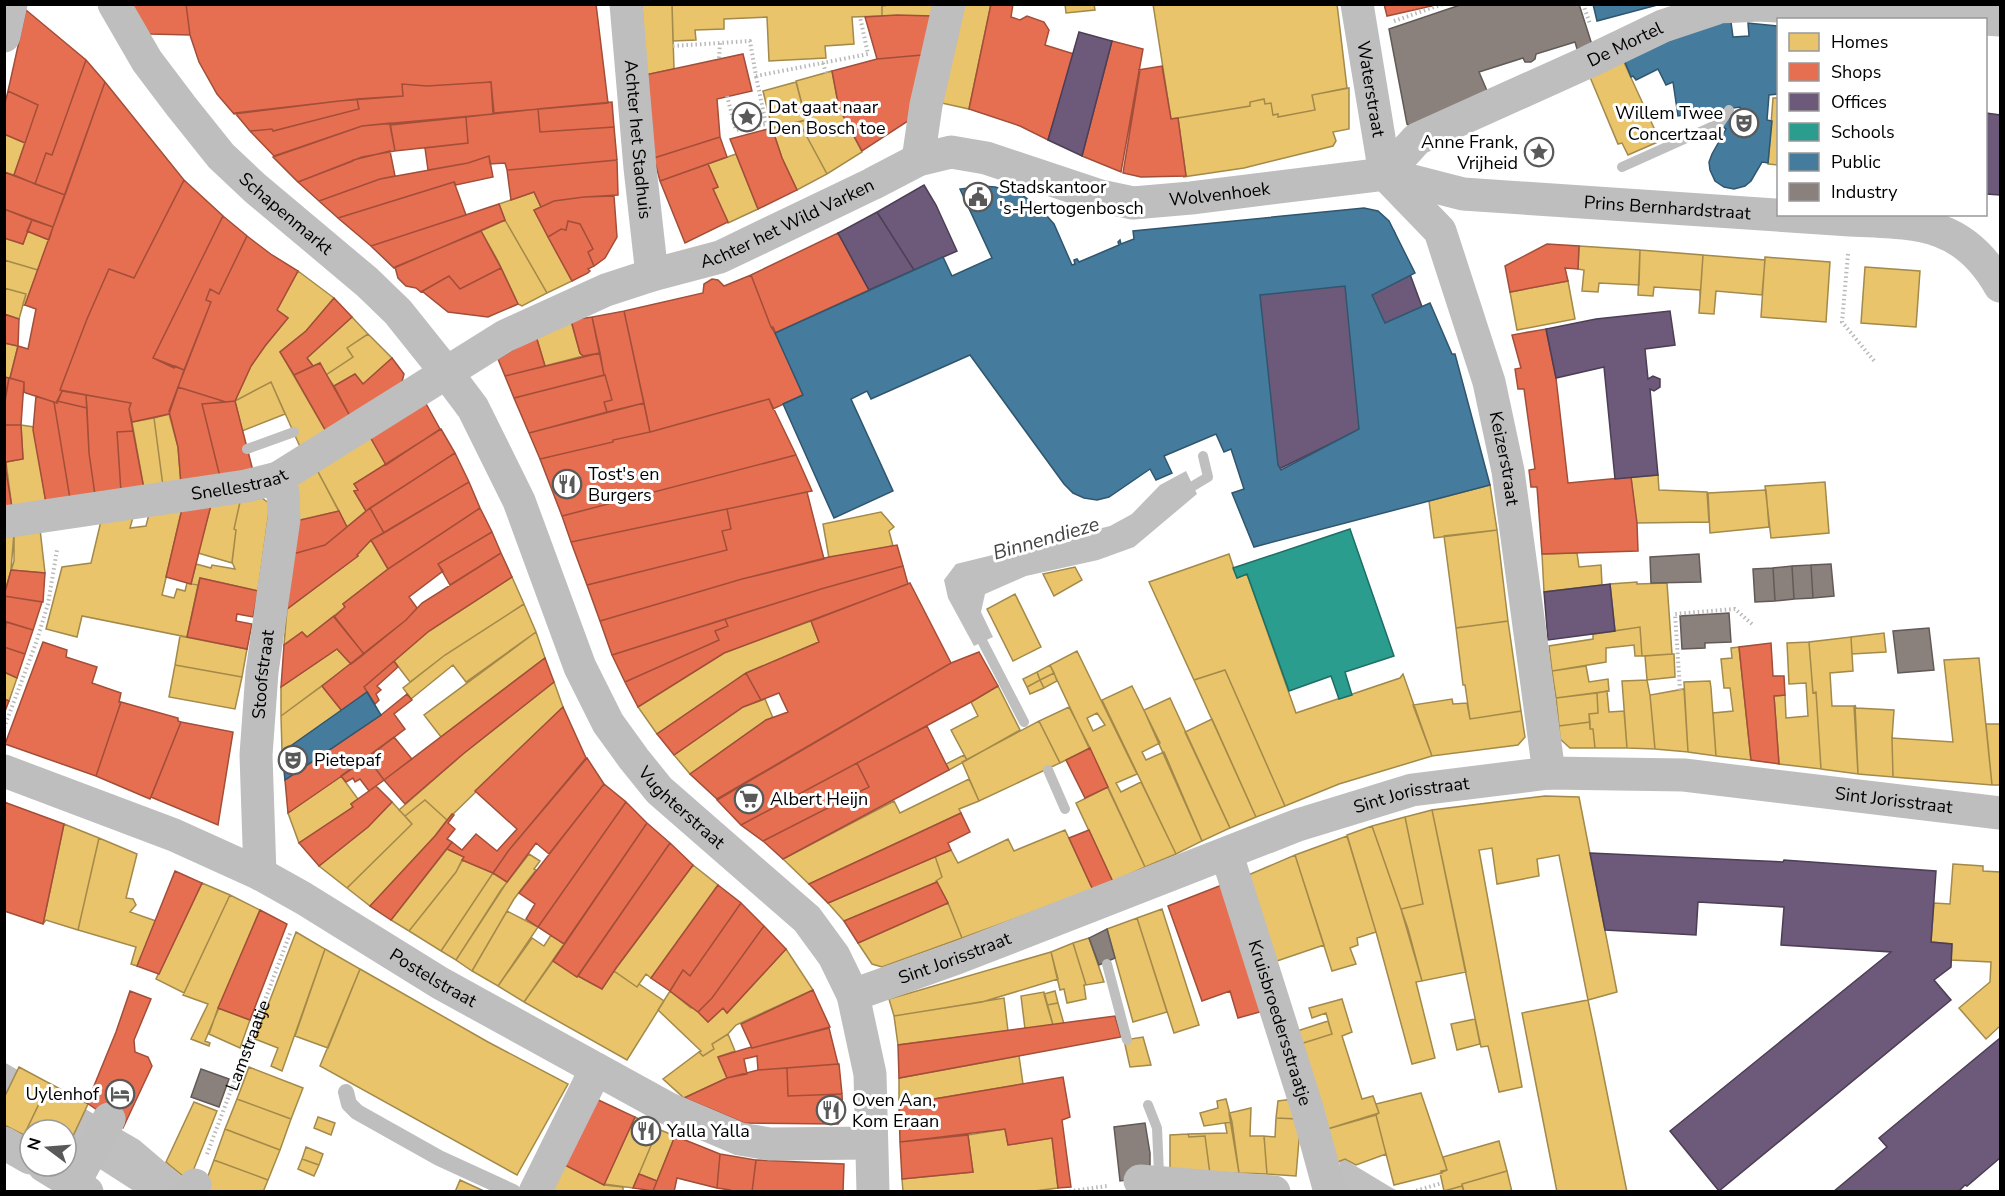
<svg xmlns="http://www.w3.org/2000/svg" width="2005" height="1196" font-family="'Nunito Sans',sans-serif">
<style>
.water{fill:#bfbfbf}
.homes{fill:#e9c46a;stroke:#a3894a;stroke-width:1.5;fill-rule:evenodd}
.shops{fill:#e76f51;stroke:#a24e39;stroke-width:1.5}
.offices{fill:#6d597a;stroke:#4c3e55;stroke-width:1.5}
.schools{fill:#2a9d8f;stroke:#1d6e64;stroke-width:1.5}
.public{fill:#457b9d;stroke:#30566e;stroke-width:1.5;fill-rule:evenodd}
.industry{fill:#8a817c;stroke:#615a57;stroke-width:1.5}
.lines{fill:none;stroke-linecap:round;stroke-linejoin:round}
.stream{stroke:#bfbfbf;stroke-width:10}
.path{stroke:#b9b9b9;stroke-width:4;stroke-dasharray:1.5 3;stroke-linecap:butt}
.lane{stroke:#bebebe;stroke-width:16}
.street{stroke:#bebebe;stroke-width:33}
.labels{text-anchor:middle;stroke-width:6;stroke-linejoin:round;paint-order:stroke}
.street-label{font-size:18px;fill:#000;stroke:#fff}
.poi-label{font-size:18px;fill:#000;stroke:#fff;text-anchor:start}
.water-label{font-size:20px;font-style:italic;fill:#444;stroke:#fff}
</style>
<rect width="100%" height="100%" fill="#fff"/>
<path class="water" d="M1186,471L1197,494L1134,547L1098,560L1026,576L985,594L981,612L993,637L974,646L948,598L944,580L956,564L1110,526L1132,514L1160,485Z
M4,1062L139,1140L199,1191H134L67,1148L66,1130L5,1100Z
M1339,1156L1392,1188L1398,1191H1341Z"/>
<path class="homes" d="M642,4H672L674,69L645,75Z
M672,4H882V16L852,17L854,44L825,46L826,58L769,61L767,17L724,19V29L695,30L696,40L673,41Z
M896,4H935L932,16H882V6Z
M959,4H991L969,109L937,102Z
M1065,4H1094L1095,10L1066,13Z
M1153,4H1337L1347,88L1312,95L1315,110L1278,117V114L1273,115L1271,103L1265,104L1264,99L1250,102V106L1171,119Z
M1622,58L1660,141L1628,155L1622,143L1618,144L1587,70Z
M832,71L839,108L862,152L827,174L799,122L806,120L796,81Z
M796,82L806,120L772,128L763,91Z
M1349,88V129L1333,132L1336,141L1333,146L1244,168L1183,177L1186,176L1178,118L1250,106V102L1264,99L1265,104L1271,103L1273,115L1278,114V117L1315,110L1312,95Z
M1773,98H1778V165L1768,164Z
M799,122L827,174L797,190L782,158L772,128Z
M4,134L25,143L14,175L4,172Z
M736,154L758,209L728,223L713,189L718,187L708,164Z
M534,192L541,207L534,210L572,281L547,293L505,220L499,204Z
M505,220L547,293L522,306L518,304L498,261L481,231Z
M27,231L49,240L38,270L4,260V238L23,244Z
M1579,246L1640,250L1639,285L1599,283L1598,292L1582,291L1584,270L1578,269Z
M1640,250L1703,255L1700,300V290L1654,287L1653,296L1638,295Z
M1703,255L1765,260L1762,295L1716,291L1714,314L1699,313Z
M1765,257L1830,262L1826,322L1761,317Z
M4,260L38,270L25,305L23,304L26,294L4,288Z
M1865,267L1920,271L1916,327L1861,323Z
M298,271L334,298L306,331L280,352L327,433L301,449L271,382L235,401L251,366L265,346L288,318L277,310Z
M1568,281L1575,319L1517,330L1510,292Z
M4,288L26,294L19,319L4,314Z
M352,317L368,334L347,348L353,357L326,375L320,363L313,366L307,358Z
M571,321L580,353L583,356L545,366L536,336Z
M368,334L392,358L363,384L355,374L334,386L326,375L353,357L347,348Z
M4,343L18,346L10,378L4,377Z
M271,382L285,414L242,431L235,401Z
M169,414L178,447L181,484L163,486L154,418Z
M154,418L163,486L144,489L132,422Z
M21,425L34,427L46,503L12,508L6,462L23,459Z
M369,435L386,465L354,484L358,490L354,491L366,511L347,527L316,468Z
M316,468L339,511L296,521V480Z
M1658,475L1659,490L1707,492L1709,522L1636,523L1631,477Z
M1825,482L1829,533L1771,538L1765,486Z
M1490,485L1497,530L1434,538L1429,501Z
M1766,490L1769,527L1710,533L1708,493Z
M262,498L270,504L258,591L200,578L198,585L191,584L196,564L211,568L212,565L235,569L232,562L236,530L234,529L240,502Z
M240,502L234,529L236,530L232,563L198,553L211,505Z
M182,509L162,595L174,598L177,589L185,591L187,583L198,585L187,637L82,616L77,637L46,629L62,567L91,563L101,521L133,517L130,528L146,526L149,514Z
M881,512L894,527L889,531L893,546L829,558L823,524Z
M40,529L45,573L11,570L14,533Z
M1497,530L1508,621L1456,628L1444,536Z
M14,533V561L4,594V535Z
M371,540L388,569L343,604L345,607L307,637L302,632L284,645L287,609L358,556L357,555Z
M1577,553L1579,567L1601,565L1602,585L1544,592L1542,554Z
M1229,554L1237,578L1247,574L1296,713L1400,678L1403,674L1432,756L1339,784L1285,806L1225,670L1194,680L1149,582Z
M1075,567L1082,580L1054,596L1043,574Z
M512,577L524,604L445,655L410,682L394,661L429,631Z
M1637,582V584L1667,583L1672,654L1642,656L1640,627L1615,631L1610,584Z
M1015,594L1041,647L1013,661L987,609Z
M524,604L536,632L466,682L453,665L411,699L403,688L445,655Z
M811,621L819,642L746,673L657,734L638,707L724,653Z
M1508,621L1521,711L1470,719L1465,685H1463L1456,628Z
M1640,627L1642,656H1635L1634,645L1606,648V662L1552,671L1549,646L1593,639V634Z
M536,632L545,658L441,737L424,715Z
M1884,633L1886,652L1852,654L1851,637Z
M180,636L247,649L242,677L175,665Z
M1851,637L1853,671L1830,673L1832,706H1854L1858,774L1821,769L1816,692L1813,693L1809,642Z
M1809,642L1813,693L1816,692L1821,769L1779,764L1774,696L1785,695L1786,718L1808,716L1806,683L1789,684L1787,643Z
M1739,647L1751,760L1716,756L1713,713L1733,711L1730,688H1724L1721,659L1732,658L1731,648Z
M337,649L351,664L281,716V687Z
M1077,651L1137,774L1116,783L1121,792L1141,782L1176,854L1145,867L1050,665ZM1097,713L1105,725L1093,731L1087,718Z
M1672,654H1674L1675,677L1647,680L1645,656Z
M1979,658L1992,785L1893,777L1892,738L1953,742L1944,660Z
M175,665L242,677L235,709L169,697Z
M1050,665L1054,673L1040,680L1037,672Z
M1586,666L1589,682L1608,679L1609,691L1556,698L1552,671Z
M1225,670L1285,806L1256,817L1194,680Z
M4,672L17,678L9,701L4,699Z
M1037,672L1040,680L1027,687L1023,679Z
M1054,673L1057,681L1044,688L1040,680Z
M1040,680L1044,688L1030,694L1027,687Z
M1647,680L1650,695L1655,749L1627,748L1622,681Z
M1710,681L1711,688L1716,756L1688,752L1684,682Z
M554,682L563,707L447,820L425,800L405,816L399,810L463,754Z
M322,686L342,711L282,752L281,716Z
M998,686L1020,730L967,760L951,730L978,716L971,702Z
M1132,686L1160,743L1142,752L1146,760L1164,752L1202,841L1176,854L1102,700Z
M1684,689L1688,752L1655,749L1650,695Z
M1607,691L1609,712L1624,711L1627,748H1595L1593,729H1590L1589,714L1598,713L1597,693Z
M1597,693L1598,713L1589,714L1590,722L1559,726L1556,698Z
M1170,698L1230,828L1202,841L1144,710Z
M765,699L773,718L766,720L690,774L674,755L743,707Z
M1452,699L1453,704L1467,703L1470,719L1521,711L1525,737L1518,745L1432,756L1413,705Z
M1855,705L1856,708L1894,710L1892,738L1893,777L1858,774Z
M1069,707L1090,748L1060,763L1039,721Z
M1212,719L1256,817L1230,828L1185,732Z
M1039,721L1060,763L979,801L962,762Z
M1590,722V729H1593L1595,748H1570L1560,739L1559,726Z
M1986,724H2000V785H1992Z
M964,755L967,760L949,770L946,764Z
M341,776L358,799L351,804L353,807L299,843L288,813Z
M969,779L979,801L959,809L961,813L809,884L783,859L894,801L900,813Z
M1108,787L1145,867L1113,882L1076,803Z
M1545,796L1579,797L1617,992L1588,1000L1559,855L1537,859L1539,876L1497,884L1492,848L1479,850L1522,1087L1499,1092L1488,1046L1481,1047L1432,810Z
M425,800L447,820L435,836L370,906L347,888L412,824L405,816Z
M392,802L412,824L347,888L319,866L368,827Z
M1432,810L1466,972L1422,981L1401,909L1423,904L1405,817Z
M1405,817L1423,904L1401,909L1372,826Z
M64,824L99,838L78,930L46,920L43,924Z
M1372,826L1408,929L1422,981L1416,982L1435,1058L1412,1064L1376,932L1347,835Z
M1065,830L1093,890L962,938L948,903L936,881L942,877L935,856L951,850L958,863L1008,839L1014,851Z
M1347,836L1376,932L1357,938L1358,945L1350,948L1356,964L1332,971L1295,855Z
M99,838L137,854L126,898L133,899L136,905L130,912L156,921L137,966L131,964L136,947L78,930Z
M447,849L464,857L456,872L409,931L391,920Z
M529,854L540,861L534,869L536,870L514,899L472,971L456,960L501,890Z
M1295,855L1324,945L1271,963L1246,876Z
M935,856L942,877L936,881L937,882L844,921L828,903Z
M462,860L493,873L441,951L409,931L456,872Z
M1953,864L1983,866V871L2000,872V1026L1986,1039L1959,1008L1990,982L1991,962L1951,960L1952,944L1931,942L1934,903L1950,904Z
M693,865L718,885L651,978L646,974L637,987L614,971Z
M493,873L507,882L456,960L441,951Z
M202,883L230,895L184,993L156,979Z
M230,895L260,910L205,1041L210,1043L209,1046L191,1039L208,1004L183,995Z
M948,903L962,938L882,967L872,964L858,943Z
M1162,909L1199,1025L1174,1033L1137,918Z
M507,911L538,927L498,986L472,971Z
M1137,918L1167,1012L1133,1022L1107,929Z
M296,932L325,949L282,1071L271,1066L278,1048L255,1039Z
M551,935L564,944L524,1002L498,986L532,938L544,946Z
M1089,938L1104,982L1086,985L1073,943Z
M1073,943L1086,985H1084L1086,999L1067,1003L1064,989L1060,990L1051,952Z
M325,949L360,969L328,1048L295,1036Z
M786,949L813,990L736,1025L728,1034L712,1044L714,1049L703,1056L699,1052L701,1051L658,1010L670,991L691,1008L693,1006L708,1022L723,1008L727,1013Z
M1051,952L1058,979L982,1002L894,1016L889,999Z
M553,961L577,977L578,976L602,989L614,971L637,987L639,984L664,1001L627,1060L524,1002Z
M360,969L488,1042L568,1084L517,1175L320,1066Z
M1055,991L1058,1003L1047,1005L1044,994Z
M1044,992L1053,1025L1025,1029L1021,996Z
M1004,998L1008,1031L898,1045L894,1016Z
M1342,999L1352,1032L1342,1036L1362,1099L1373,1096L1379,1113L1324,1130L1297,1045L1332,1034L1326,1013L1312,1018L1309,1008Z
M1588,1000L1595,1033L1627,1192H1557L1522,1013Z
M1058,1003L1064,1024L1053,1025L1047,1005Z
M218,1008L250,1020L240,1048L209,1034Z
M1475,1019L1480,1044L1457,1050L1451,1024Z
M1328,1021L1332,1034L1297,1045L1294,1032Z
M728,1034L735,1051L718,1057L727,1078L684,1098L663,1079L699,1052L703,1056L714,1049L712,1044Z
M1143,1037L1151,1065L1130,1067L1124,1040Z
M1019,1056L1023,1084L899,1105V1078Z
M19,1067L49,1083L24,1135L4,1125V1098Z
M249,1067L303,1088L291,1119L237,1099Z
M49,1083L88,1104L66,1151V1130H30V1138L24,1135Z
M1421,1093L1447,1170L1441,1171L1442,1173L1394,1185L1376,1115L1379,1113L1376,1104Z
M237,1099L291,1119L280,1150L225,1129Z
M1226,1099L1232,1122L1204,1126L1200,1113L1218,1108L1217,1101Z
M1293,1099L1298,1119L1276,1118L1278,1101Z
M194,1102L217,1111L189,1181L166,1162Z
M1251,1108L1250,1136H1264L1267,1174L1239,1173L1229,1113Z
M1376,1115L1386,1154L1356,1165L1345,1159L1335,1163L1324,1130Z
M318,1117L335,1123L331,1135L314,1128Z
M635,1117L658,1129L633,1188L604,1184Z
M1276,1118L1298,1119L1299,1140L1296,1176L1267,1174L1264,1136L1275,1137Z
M1232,1122L1239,1173L1210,1174L1205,1136L1189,1137L1188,1134L1227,1133L1225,1123Z
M225,1129L280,1150L268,1180L214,1160Z
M658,1129L675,1136L657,1181L639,1174Z
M1005,1129L1008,1145L1052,1138L1058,1188L1026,1192H903L902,1179L973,1172L968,1135Z
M1188,1134L1189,1137L1205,1136L1210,1174L1170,1176V1135Z
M1499,1141L1507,1171L1462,1184V1186L1444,1191L1440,1173L1447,1170L1443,1157Z
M306,1147L323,1154L319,1165L302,1159Z
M302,1159L319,1165L314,1176L298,1169Z
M214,1160L268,1180L263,1192H202Z
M561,1163L604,1185L623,1187V1192H548Z
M1507,1171L1512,1192H1464L1462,1184Z
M460,1180L486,1192H455Z
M1462,1186L1464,1192H1444V1191Z"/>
<path class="shops" d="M105,4H186L190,35L150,34Z
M596,4L608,103L494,113L491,82L427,86L402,84L403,96L339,101L234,114L217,94L199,62L190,35L186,4Z
M991,4H1013L1011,17L1020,20L1027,16L1044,22L1049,30L1045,45L1074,54L1048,140L1020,126L969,109Z
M1384,4H1432V6L1387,16Z
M26,10L86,60L52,155L46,153L35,184L14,175L38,105L8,91Z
M897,15L932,16L922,55L877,59L865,17Z
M1112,41L1143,49L1121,172L1082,156Z
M743,54L752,91L717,99L720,137L654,158L645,75Z
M922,55L911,119L862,151L839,108L832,71L877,59Z
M86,60L105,82L65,195L35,184L46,153L52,155Z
M1162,66L1171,119L1178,118L1186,176L1141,177L1123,173L1140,70H1138Z
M105,82L184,180L134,278L109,269L87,319L60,390L62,391L57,403L26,393L24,392V382L10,378L18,346L28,349L36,309L25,305Z
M491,82L493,114L362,126L274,156L250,131L272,129L273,131L359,109L357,99L403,96L402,84L427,86Z
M8,91L38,105L25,143L4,134V107Z
M357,99L359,109L273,131L272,129L250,131L235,113Z
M612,102L614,127L540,132L538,109Z
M538,109L540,132L614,127L617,160L507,170L505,163L490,164L489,156L468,163L428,170L425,148L468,143L466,117Z
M466,117L468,143L395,151L390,125Z
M390,123L395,151L362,157L298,182L273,157L362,126Z
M772,128L782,158L797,190L758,209L730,139Z
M720,137L727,157L660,181L654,158Z
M390,151L395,176L380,179L319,201L298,182L353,161V160Z
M489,156L493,177L456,185L454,182L338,218L319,201L380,179L468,163Z
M617,160L618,195L584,197L554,201L541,207L534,192L511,200L507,170Z
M708,164L718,187L713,189L728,222L685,243L660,181Z
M4,172L65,195L53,227L4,209Z
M184,180L223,216L153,358L184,370L169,414L132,422L129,409L131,403L60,390L87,319L109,269L134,278Z
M454,182L466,215L371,246L338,218Z
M614,196L617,237L605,258L594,266L588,252L593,249L580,224L568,221L566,230L561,229L548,237L534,210L554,201L584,197Z
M499,204L505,220L394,268L371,246Z
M4,209L32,220L23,244L4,238Z
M223,216L247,236L219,294L210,289L206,300L211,302L184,370L175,366L174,368L153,358Z
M32,220L53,227L49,240L27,231Z
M568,221L580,224L593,249L588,252L594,266L588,269L590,271L588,273L572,281L548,237L561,229L566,230Z
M481,231L501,268L460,289L449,276L421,292L416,288L406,286L398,278L395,267Z
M838,233L869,290L775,333L771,327L751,275Z
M247,236L272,255L298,271L277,310L288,318L265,346L251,366L235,401L226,402L178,387L211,302L206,300L210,289L219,294Z
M1547,244L1579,246L1578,269L1565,268L1568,281L1510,292L1505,266Z
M501,268L518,304L488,317L448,312L422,291L449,276L460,289Z
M751,275L771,327H773L803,395L773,409L769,399L650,432L624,311L703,293L704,284L712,279L718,280L724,286Z
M334,298L352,317L307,358L313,366L294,375L280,352L306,331Z
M624,311L644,403L607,412L604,402L612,400L605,375H604L592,317Z
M4,314L19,319L18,346L4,343Z
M592,317L600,353L583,356L580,353L571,320Z
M1546,329L1556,378L1568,483L1631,477L1637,523L1638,551L1542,554L1537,487H1531L1529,470L1535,469L1524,389H1518L1515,369L1521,368L1512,335Z
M536,336L545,366L505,376L498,359Z
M600,353L604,375L514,398L505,376Z
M392,358L404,374L402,382L351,418L334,386L355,374L363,384Z
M320,363L351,418L327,433L294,375Z
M605,375L612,400L604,402L607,412L529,433L514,398Z
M4,377L9,378L5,402H4Z
M9,378L24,382L21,425H4V402Z
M178,387L226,402L202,404L220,477L181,484L178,447L169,411Z
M62,391L86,395L87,408L57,401Z
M86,395L131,403L129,409L133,431L117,432L121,492L95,495L89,453Z
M36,396L54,402L70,499L46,503L33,430Z
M769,399L796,455L562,516L540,459L613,442V440L650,432Z
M424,400L440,429L386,465L369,435Z
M57,401L87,408L89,453L95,495L70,499L54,402L57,403Z
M235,401L253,471L220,477L202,404Z
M644,403L650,432L613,440V442L540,459L529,433Z
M4,425H21L23,459L6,462V471H4Z
M441,429L455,453L366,511L354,491L358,490L354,484Z
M133,431L144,489L121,492L117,432Z
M455,453L469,482L384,533L370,508Z
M796,455L812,491L571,542L562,516Z
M4,471H6L12,508L4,509Z
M469,482L480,508L388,569L371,540Z
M807,492L824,559L742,579L600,621L587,585L727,550L722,531L731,529L727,509Z
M211,505L191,584L166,577L182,509Z
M370,508L384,533L371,540L357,555L358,556L287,609L293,554L325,545Z
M480,508L492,532L438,564L443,571L409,597L417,608L406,620L364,654L334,617L345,607L343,604L388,569Z
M727,509L731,529L722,531L727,550L587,585L571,542Z
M339,511L347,527L325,545L293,554L296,521Z
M492,532L501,553L450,585L438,564Z
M897,545L903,566L821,589L612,655L600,621L742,579L829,557Z
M501,553L512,577L429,631L364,687L367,692L342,711L322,686L406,620L422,603Z
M903,566L908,584L724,653L638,707L625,682L719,640L715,631L728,626L725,619L821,589Z
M11,570L45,573L43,602L4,596Z
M200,578L258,591L253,617L237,614L236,621L252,624L247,649L187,637Z
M910,583L951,663L717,799L690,774L766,720L788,712L779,693L761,700L746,673L819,642L811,621Z
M4,596L42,602L33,630L4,621Z
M334,616L364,654L351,664L337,649L281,687L284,645L302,632L307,637Z
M725,619L728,626L715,631L719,640L625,682L612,655Z
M6,622L33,630L25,654L4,647Z
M43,642L67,650L66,657L97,667L92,683L121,693L119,702H121L96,776L5,744Z
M1771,643L1773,676H1784L1785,695L1774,696L1779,764L1751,760L1739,647Z
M4,647L25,654L17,678L4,672Z
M979,652L998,686L971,702L741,825L717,800L951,663Z
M545,658L554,682L463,754L405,804L384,780Z
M394,661L398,667L377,686L381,690L376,694L379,700L375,704L364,687Z
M746,673L761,700L743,707L674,755L657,734Z
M407,694L412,700L394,714L405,729L352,769L288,813L285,780L381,715Z
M4,699L9,701L4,714Z
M121,702L178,718V721L181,722L150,799L96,776Z
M563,707L586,758L509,850L493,873L462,860L464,857L447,849L452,842L462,850L476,834L497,851L517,829L475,791Z
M181,722L233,732L218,825L151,797Z
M927,726L949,770L783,859L763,841L869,787L857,763Z
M394,737L412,759L384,780L367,757Z
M1090,748L1108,787L1085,798L1066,760Z
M367,757L384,780L369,791L360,779L355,782L353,778L346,782L341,776Z
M587,758L604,784L549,854L536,843L507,882L493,873L509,850Z
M857,763L869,787L763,841L741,825Z
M604,784L626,802L538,927L526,919L535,904L519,893Z
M376,786L392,802L368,827L319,866L299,843L353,807L351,804Z
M4,802L64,824L43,924L4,911Z
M626,802L647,823L564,944L538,927Z
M961,813L970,832L948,843L951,850L828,903L809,884Z
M452,814L454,815L448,823L455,829L447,839L452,842L391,920L370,906L435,836Z
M647,823L670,843L577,977L553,961Z
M1089,830L1113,882L1093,890L1069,838Z
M670,843L693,865L616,968L602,989L578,976Z
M175,871L202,883L159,974L137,966Z
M937,882L948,903L858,943L844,921Z
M1227,883L1267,1010L1238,1018L1230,991L1202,1001L1168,906Z
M718,885L741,903L690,976L683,970L670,991L651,978Z
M741,903L764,926L712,998L698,1012L670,991L683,970L690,976Z
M260,910L287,924L250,1020L218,1008Z
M764,926L786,949L727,1013L723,1008L708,1022L698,1012L712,998Z
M813,990L830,1027L752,1048L741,1024Z
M130,991L151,999L134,1040L135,1052L148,1057L152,1066L123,1128L87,1103L116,1032Z
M1115,1016L1121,1037L899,1078L898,1045Z
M829,1028L838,1064L758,1070L757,1056L744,1059L747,1074L727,1078L718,1057L751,1047L752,1048Z
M839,1064L842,1094L788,1096L787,1068Z
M787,1068L788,1096L842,1094L843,1117L838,1124L744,1123L684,1098L727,1078L758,1070Z
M1063,1077L1070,1117L1062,1120L1071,1187L1058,1188L1052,1138L1008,1145L1005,1129L900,1142L899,1105Z
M592,1097L635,1117L604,1185L561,1163Z
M968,1135L973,1172L902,1179L900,1142Z
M675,1136L720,1154L717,1188L677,1178L674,1192L653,1191Z
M720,1154L756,1160L752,1192H730V1190L717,1188Z
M756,1160L844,1164L843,1192H752Z
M639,1174L657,1181L653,1191L633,1188Z"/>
<path class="offices" d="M1079,32L1112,41L1082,156L1048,140Z
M1986,113L2000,115V195L1986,194Z
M924,185L936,205L957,251L914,270L877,212Z
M877,212L914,270L869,290L838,233Z
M1394,231L1451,385L1246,485L1215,265Z
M1670,311L1675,345L1645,349L1648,379L1653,376L1660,379V387L1654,391L1650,389L1658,475L1615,479L1604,367L1556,378L1546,329L1596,319Z
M1610,584L1615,631L1548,640L1544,592Z
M1590,853L1783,862L1784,860L1936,871L1931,942L1952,944L1951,967L1934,980L1951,1000L1719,1191L1670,1131L1891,952L1781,945L1784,907L1698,902L1696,935L1605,930Z
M2000,1038V1158L1967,1186L1965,1185L1958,1192H1833L1887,1147L1879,1138Z"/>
<path class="schools" d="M1350,529L1394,656L1345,672L1352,695L1339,699L1331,676L1289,691L1247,574L1237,578L1233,568Z"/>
<path class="public" d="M1593,4H1661L1597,21Z
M1731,22L1733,37L1749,36L1748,23L1777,26L1778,44V94L1769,95L1767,120L1772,121L1768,163L1762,162L1751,181L1745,186L1734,189L1724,187L1715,181L1710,170L1709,162L1712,154L1726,129L1722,126L1727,117L1731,120L1736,113L1741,112L1740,107L1678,116L1673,82L1666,85L1658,69L1636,80L1633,76L1631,77L1623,57L1688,26Z
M983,186L995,187L1019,193L1038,206L1054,224L1072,265L1075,264L1074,260L1077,259L1079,262L1119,245L1118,242L1120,240L1121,244L1134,239L1133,231L1364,208L1378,211L1389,221L1415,273L1372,295L1385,323L1430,303L1452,354H1455L1490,485L1254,547L1232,493L1244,489L1231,449L1224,452L1216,434L1164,456L1172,473L1156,480L1150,469L1109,497L1097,500L1084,498L1073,493L1064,484L970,355L871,399L867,391L851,399L893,491L834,518L783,404L803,395L775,333L943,257L952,276L992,258L960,189ZM1345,286L1359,429L1281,470L1278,465L1260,295Z
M367,692L381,715L285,780L282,752Z"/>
<path class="industry" d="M1463,4H1579L1593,48L1578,52L1575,42L1536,54L1535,59L1531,62H1525L1523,58L1479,72L1488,93L1412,128L1407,124L1389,29Z
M1699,554L1701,582L1651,583L1650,557Z
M1831,564L1834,596L1813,598L1811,565Z
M1811,565L1813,598L1794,599L1792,566Z
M1792,566L1794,599L1775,601L1773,568Z
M1773,568L1775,601L1755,602L1753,569Z
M1729,613L1731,642L1705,643V648L1682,649L1680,616Z
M1929,628L1934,670L1898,673L1893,631Z
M1107,929L1115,958L1099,965L1089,938Z
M201,1069L229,1079L219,1107L191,1097Z
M1145,1123L1150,1153V1177L1120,1181L1114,1127Z"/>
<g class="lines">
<path class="stream" d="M1622,167L1720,123L1729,110
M247,449L294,432
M1183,492L1208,477L1203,456
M977,631L1024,722
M1048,770L1065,809
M1107,964L1127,1040
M1148,1105L1157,1128L1159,1174"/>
<g class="path">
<path d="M1583,4L1590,24"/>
<path d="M1394,21L1443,4"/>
<path d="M673,46L750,41L756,76L868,54L860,17"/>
<path d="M719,58L720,43"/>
<path d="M823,63L826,73"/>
<path d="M727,96L736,130L766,124L756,76"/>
<path d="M1848,254L1842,322L1875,362"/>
<path d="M1680,690L1675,614L1735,609L1753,625"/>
<path d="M4,728L36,643L48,604L57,550"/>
<path id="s1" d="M207,1154L291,931"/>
<path d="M1065,1192L1107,1186"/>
<path d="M1412,1192L1442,1183"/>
</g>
<path class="lane" d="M346,1092L349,1104L357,1112L439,1158L513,1192"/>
<g class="street">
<path id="s2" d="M114,4L147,61L181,106L221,156L255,188L367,282L398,312L446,372L473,408L519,501L580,667L608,723L634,759L659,790L807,919L834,956L853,995L870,1074L873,1192"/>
<path id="s3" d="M626,4L640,168L652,275"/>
<path id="s4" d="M1357,4L1385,174"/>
<path d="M4,36L11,4"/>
<path d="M918,160L926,105L949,4"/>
<path id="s5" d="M1385,174L1417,139L1588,62L1663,26L1720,7L1759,5L2000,20"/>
<path id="s6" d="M1385,174L1440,231L1489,382L1508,471L1549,773"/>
<path id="s7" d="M4,522L246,486L278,478L505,336L606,290L652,275L720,257L872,184L918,160L951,152L986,158L1100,196L1133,203L1191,198L1385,174L1463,194L1850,220C1917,223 1963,221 2000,286"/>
<path id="s8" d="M4,771L174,835L260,874L303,898L440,983L669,1109L740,1139L770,1144L871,1143"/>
<path id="s9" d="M1227,855L1307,1108L1330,1192"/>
<path id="s10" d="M260,874L256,755L262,672L284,519L283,493L278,478"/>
<path id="s11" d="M853,995L957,958L1298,825L1412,790L1549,773L1684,775L2000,813"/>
<path d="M4,1143L30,1158"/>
<path d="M44,1166L87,1192"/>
<path d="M1140,1181L1274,1192"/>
<path d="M74,1183L109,1119"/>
<path d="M191,1192L195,1185"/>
<path d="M535,1192L596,1069"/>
</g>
</g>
<defs>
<g id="sight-ring" transform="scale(1.5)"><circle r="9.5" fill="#fff" stroke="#595959" stroke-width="1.5"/><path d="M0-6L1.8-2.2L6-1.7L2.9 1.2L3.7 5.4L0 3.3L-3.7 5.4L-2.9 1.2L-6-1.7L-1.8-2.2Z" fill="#595959"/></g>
<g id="theatre-ring" transform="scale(1.5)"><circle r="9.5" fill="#fff" stroke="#595959" stroke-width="1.5"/><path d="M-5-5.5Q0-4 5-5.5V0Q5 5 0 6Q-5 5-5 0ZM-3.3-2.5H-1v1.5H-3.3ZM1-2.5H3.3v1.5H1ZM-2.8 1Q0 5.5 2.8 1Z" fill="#595959"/></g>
<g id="civic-ring" transform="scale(1.5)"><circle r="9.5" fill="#fff" stroke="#595959" stroke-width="1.5"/><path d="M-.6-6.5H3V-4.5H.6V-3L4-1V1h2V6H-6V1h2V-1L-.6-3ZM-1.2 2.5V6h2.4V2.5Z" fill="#595959"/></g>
<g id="restaurant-ring" transform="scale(1.5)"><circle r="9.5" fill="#fff" stroke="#595959" stroke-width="1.5"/><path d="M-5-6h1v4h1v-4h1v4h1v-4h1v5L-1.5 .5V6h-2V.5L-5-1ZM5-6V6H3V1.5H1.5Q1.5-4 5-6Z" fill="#595959"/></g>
<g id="supermarket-ring" transform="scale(1.5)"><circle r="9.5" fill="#fff" stroke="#595959" stroke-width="1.5"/><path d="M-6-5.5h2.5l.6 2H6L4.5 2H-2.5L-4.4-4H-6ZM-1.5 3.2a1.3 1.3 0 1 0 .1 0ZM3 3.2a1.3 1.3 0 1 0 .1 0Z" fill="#595959"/></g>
<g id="hotel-ring" transform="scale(1.5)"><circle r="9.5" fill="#fff" stroke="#595959" stroke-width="1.5"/><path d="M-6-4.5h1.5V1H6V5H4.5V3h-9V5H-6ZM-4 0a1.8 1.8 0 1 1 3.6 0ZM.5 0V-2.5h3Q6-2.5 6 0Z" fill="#595959"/></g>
</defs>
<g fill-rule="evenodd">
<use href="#sight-ring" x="747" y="117"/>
<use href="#theatre-ring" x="1744" y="123"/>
<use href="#sight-ring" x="1539" y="152"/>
<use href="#civic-ring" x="978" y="197"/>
<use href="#restaurant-ring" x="567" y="484"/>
<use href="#theatre-ring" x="293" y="760"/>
<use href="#supermarket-ring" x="749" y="799"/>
<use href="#hotel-ring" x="120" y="1094"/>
<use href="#restaurant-ring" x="831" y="1110"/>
<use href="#restaurant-ring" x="646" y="1131"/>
</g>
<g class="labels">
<g class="street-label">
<text dy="6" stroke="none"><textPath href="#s5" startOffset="276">De Mortel</textPath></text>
<text dy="6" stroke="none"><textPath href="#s4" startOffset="86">Waterstraat</textPath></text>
<text dy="6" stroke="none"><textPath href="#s3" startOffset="136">Achter het Stadhuis</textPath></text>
<text dy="6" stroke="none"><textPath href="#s7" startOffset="1306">Wolvenhoek</textPath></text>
<text dy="6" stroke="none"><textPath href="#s7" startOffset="1758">Prins Bernhardstraat</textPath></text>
<text dy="6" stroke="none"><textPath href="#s2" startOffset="273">Schapenmarkt</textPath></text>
<text dy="6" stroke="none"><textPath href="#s7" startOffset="850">Achter het Wild Varken</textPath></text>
<text dy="6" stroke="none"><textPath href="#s6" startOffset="316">Keizerstraat</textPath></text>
<text dy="6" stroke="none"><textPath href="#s7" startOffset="238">Snellestraat</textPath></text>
<text dy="6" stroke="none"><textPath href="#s10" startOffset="200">Stoofstraat</textPath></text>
<text dy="6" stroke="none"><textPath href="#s11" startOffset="594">Sint Jorisstraat</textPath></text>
<text dy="6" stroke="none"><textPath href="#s11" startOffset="1080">Sint Jorisstraat</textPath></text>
<text dy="6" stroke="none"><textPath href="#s2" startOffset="1000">Vughterstraat</textPath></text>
<text dy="6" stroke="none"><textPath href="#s11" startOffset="108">Sint Jorisstraat</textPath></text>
<text dy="6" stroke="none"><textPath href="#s8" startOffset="478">Postelstraat</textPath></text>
<text dy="6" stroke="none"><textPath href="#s9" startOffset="176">Kruisbroedersstraatje</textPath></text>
<text dy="6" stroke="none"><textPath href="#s1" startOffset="116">Lamstraatje</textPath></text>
</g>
<g class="poi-label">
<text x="768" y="113">Dat gaat naar<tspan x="768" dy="21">Den Bosch toe</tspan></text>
<text x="1723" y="119" text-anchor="end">Willem Twee<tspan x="1723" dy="21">Concertzaal</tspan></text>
<text x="1518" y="148" text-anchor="end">Anne Frank,<tspan x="1518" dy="21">Vrijheid</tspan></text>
<text x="999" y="193">Stadskantoor<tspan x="999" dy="21">'s-Hertogenbosch</tspan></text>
<text x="588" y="480">Tost's en<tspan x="588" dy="21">Burgers</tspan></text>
<text x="314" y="766">Pietepaf</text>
<text x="770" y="805">Albert Heijn</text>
<text x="99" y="1100" text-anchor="end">Uylenhof</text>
<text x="852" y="1106">Oven Aan,<tspan x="852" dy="21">Kom Eraan</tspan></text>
<text x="667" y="1137">Yalla Yalla</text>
</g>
<g class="water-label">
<text transform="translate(1046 538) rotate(-16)" y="7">Binnendieze</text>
</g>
</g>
<rect width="2005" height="1196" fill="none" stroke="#000000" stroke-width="12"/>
<rect x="1777" y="18" width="210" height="198" fill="#ffffff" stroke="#999999" stroke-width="1.5"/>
<rect x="1789" y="33" width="30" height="18" fill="#e9c46a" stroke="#999999" stroke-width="1.5"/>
<text x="1831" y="48" font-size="18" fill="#000000">Homes</text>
<rect x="1789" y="63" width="30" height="18" fill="#e76f51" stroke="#999999" stroke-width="1.5"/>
<text x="1831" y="78" font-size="18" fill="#000000">Shops</text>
<rect x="1789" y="93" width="30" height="18" fill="#6d597a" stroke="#999999" stroke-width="1.5"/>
<text x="1831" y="108" font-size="18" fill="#000000">Offices</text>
<rect x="1789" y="123" width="30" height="18" fill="#2a9d8f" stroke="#999999" stroke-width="1.5"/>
<text x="1831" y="138" font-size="18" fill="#000000">Schools</text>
<rect x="1789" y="153" width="30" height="18" fill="#457b9d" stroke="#999999" stroke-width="1.5"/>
<text x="1831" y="168" font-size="18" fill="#000000">Public</text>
<rect x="1789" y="183" width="30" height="18" fill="#8a817c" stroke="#999999" stroke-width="1.5"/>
<text x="1831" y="198" font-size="18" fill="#000000">Industry</text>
<g transform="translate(48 1148) rotate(286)"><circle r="28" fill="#ffffff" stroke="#999999" stroke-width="1.5"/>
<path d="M0-4.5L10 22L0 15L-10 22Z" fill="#595959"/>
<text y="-9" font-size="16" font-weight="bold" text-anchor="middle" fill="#000000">N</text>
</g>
</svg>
